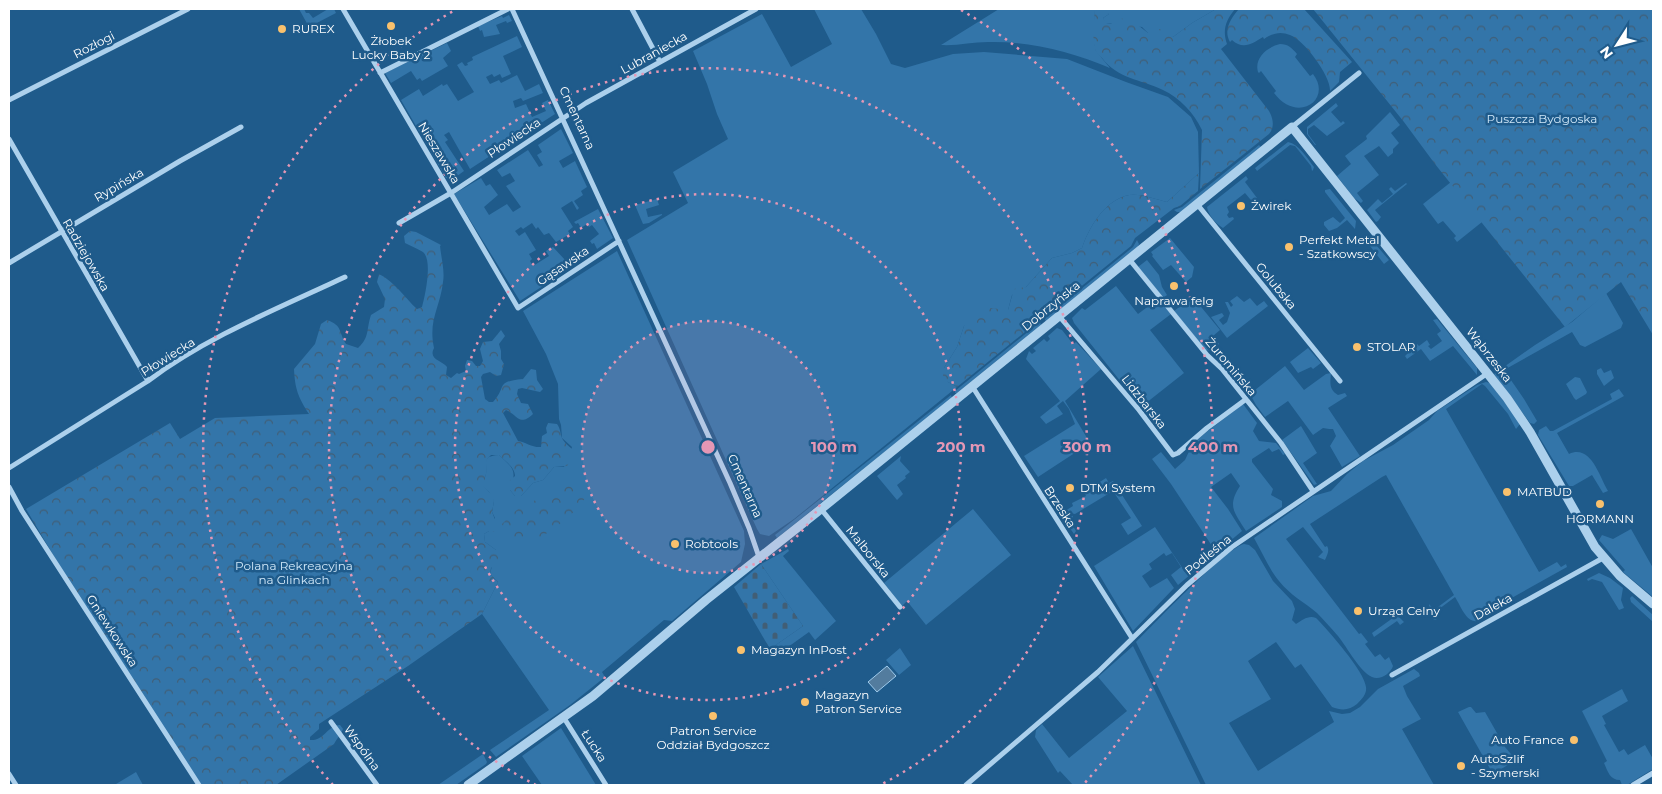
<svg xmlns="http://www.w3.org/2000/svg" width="1662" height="794" font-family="Montserrat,sans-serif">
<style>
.green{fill:#3375a9}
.forest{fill:url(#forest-crowns)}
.cemetery{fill:url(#cemetery-stones)}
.water{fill:#537c9e;stroke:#a0cced}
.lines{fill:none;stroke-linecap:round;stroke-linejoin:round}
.minor{stroke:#acd0ec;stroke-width:5}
.tertiary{stroke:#acd0ec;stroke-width:9}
.ring{fill:none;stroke:#e497b5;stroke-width:2.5;stroke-dasharray:2.5 5}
.poi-dot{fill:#f9c16d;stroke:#1f5b8b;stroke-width:2}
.labels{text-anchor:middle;stroke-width:5;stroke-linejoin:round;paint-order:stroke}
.poi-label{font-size:12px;fill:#fff;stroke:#1f5b8b;text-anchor:start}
.street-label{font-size:12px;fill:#fff;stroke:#1f5b8b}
.park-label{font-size:12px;fill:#d1e8f9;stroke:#1f5b8b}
.centre{fill:#e497b5;stroke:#1f5b8b;stroke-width:2.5}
.ring-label{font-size:15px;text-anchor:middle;font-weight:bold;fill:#e497b5;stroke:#1f5b8b;stroke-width:5;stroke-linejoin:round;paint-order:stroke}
</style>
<defs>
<pattern id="forest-crowns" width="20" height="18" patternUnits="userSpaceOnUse" patternTransform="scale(1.25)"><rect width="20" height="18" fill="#3375a9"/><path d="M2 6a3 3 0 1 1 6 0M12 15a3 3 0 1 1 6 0" fill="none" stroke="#415e76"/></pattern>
<pattern id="cemetery-stones" width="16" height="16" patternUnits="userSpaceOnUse" patternTransform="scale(1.25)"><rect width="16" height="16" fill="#3375a9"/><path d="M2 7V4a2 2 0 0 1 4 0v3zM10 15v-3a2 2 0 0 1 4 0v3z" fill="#415e76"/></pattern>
</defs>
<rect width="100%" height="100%" fill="#1f5b8b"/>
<path class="green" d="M299,9H304L306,13H309L313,18L328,9H334L336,13L309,27Z
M814,9H861L876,34L891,64L905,68L953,54L984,52L1067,59L1126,82L1168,97L1191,117L1198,132L1199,173L1167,202C1154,199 1138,192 1125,196C1103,203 1089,228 1082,248L1072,253L1052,258L1026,287L1012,295L1008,310L964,326L957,347L944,368L948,382L957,387L794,519L769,536L760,534L757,529L627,240L688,203L673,172L728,139L717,114L707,84L693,51L762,14L791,67L832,44Z
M999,9H1216L1192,23L1173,37L1148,33L1142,27L1105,23L1103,18L1109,14L1095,10L1094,42L1096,51L1110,68C1072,52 1030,41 988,42C972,42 957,46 941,45Z
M509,15L512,21L507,23L506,21L496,25L500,34L484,37L482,30L480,31L478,26L502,16L503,18Z
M517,36L522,47L503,56L511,74L502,78L500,74L494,77L492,74L486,77L490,84L499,80L501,83L517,75L525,91L539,84L543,93L523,101L521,98L513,101L515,108L526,104L532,117L546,111L542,103L548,100L555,114L470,169L449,132L444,135L448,140L445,142L464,171L453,179L446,178L401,100L419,89L423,96L442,84L443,86L447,84L458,101L474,92L457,65L462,62L465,66L468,65L467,63L473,60L472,57Z
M447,43L451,51L443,58L448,66L422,81L420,78L417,80L411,71L391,83L385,73Z
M1280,44C1288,44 1292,48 1297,54L1295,57L1310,76L1313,74C1333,100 1297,124 1274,93L1276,91L1261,71L1259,73L1258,72C1254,58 1267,47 1280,44Z
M1336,103L1338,106L1331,112L1341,123L1343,121L1345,123L1327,136L1314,125L1308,129V134L1316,145H1315L1307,134V127Z
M1390,112L1400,125L1391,133L1399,143L1393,149V153L1388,157L1379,146L1364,156L1379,175L1357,193L1363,201L1361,203L1354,198L1337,176L1351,164L1345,156L1367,139L1366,136Z
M561,129L573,153L559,161L563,168L575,161L587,187L581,191L583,195L574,201L579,208L577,210L572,201L561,208L573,227L568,231L570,234L556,242L549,233L544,235L538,227L536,229L532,223L523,229L521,227L515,231L519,236L525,232L536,250L529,254L532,259L530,261L533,266L549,256L546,251L553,247L566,261L563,264L567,270L520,301L454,194L481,178L486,186L490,184L498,195L484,207L489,215L507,204L513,212L521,207L506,186L515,181L510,173L502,177L497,170L528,150L539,167L543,165L537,155L542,152L538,145Z
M1288,142C1299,144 1307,158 1314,167L1313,170L1312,171L1311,166L1295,146L1290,145L1257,171L1255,168Z
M1259,145L1261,147L1181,212H1177L1174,210L1182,207Z
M1246,176L1248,179L1245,182L1257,198V205L1253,209L1255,205L1245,193L1227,207L1229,212L1227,215L1229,218L1233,217L1234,219L1223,228C1216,224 1208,215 1207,207Z
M1451,182L1482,222L1457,242L1454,238L1456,236L1443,221L1438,224L1423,204Z
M1406,183L1407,184L1375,210L1381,217L1378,221L1376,222L1367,210L1378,199L1382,203L1393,194L1389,189L1391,187L1395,191Z
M1330,189L1356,221L1355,229L1347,220L1337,228L1329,231L1324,225V222L1333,217L1340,223L1345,218L1325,192V190Z
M657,199L659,205L646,209L648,217L662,214V215L649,223L643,224L635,205Z
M598,209L613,238L597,249L594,243L592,244L590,241L599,234L592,225L589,227L587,224L581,228L578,223L576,224L574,222Z
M1170,238L1194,267L1192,277L1186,282L1171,265L1163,270L1152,256L1153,255L1151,252Z
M1371,239L1389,260L1384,264L1367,242Z
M1137,240L1139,244L1138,247L1046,321L1044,319L1133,247Z
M617,251L744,531L745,544L741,562L672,621L664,620L602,672L605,677L570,705L496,757L490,750L549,710L482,614L498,582L490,574L496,550L485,542L484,534L489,531L495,518L492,512L494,501L489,492L482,486C483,482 485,478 486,474C487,461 482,456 499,455C514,469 517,470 510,490L515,496H521L533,483L543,480L554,467H564L572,447L562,438L561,425L559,419L558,384L546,354L523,311Z
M1147,260L1159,275L1162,287L1167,295L1163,298L1138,267Z
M1116,286L1138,314L1158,299L1171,314L1150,330L1184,373L1141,407L1074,323L1072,318L1082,308L1085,310Z
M1606,293L1623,323L1621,328L1585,347L1580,345L1572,332L1504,370L1524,399L1537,421L1534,424L1530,423L1494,374L1535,345L1572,322Z
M1237,296L1244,302L1250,298L1257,306L1264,301L1268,306L1227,338L1211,317L1222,313L1224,316L1219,320L1223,325L1227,322L1230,313L1225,302H1228L1231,307L1233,305L1230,301Z
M1193,297L1220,330L1213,336L1219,344L1215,347L1216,355L1212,351L1205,350L1174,311Z
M1437,319L1477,368V375L1453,346L1430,361L1421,349L1407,359L1405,356L1417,344L1419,346L1427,340L1430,345L1428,346L1431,349L1442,341L1437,334L1441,331L1433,320Z
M1040,322L1041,325L957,393H955V391Z
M1057,328L1062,330L1073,344L1076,342L1101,369L1065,401L1090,443L1038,477L1024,456L1075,424L1069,409L1063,401L1057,406L1063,414L1046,424L1040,417L1060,401L1026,359L1029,351L1032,354L1036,351L1033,348L1044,339L1047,342L1050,339L1048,336Z
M1308,348L1321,363L1313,369L1311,367L1298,373L1290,362Z
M1285,366L1304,390L1326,374L1331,373C1330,383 1329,390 1338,395L1345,393L1347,396L1328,408L1360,456L1342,467L1330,446L1336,436L1333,429H1329L1323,428L1313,435L1288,401L1265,417L1256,405L1250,394Z
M1601,368L1604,373L1611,370L1614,378L1604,386L1597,374V370Z
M1575,377L1580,378L1587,392L1586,394L1576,400L1574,398L1566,384Z
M1486,382L1490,383L1518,420L1520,424L1516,429L1508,414L1485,386L1482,384L1446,409L1539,572L1557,562L1561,567L1566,564L1567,567L1481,615L1483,619C1468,628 1462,608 1455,597L1435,612L1438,617L1436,620H1434L1430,614L1429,604L1434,610L1454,595L1386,475L1382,477L1310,524L1325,547L1327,546C1330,551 1327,555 1325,560L1318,557L1323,552L1303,527L1286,539L1359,634L1361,633L1368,642L1365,644L1375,657L1380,654L1385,660L1389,657L1393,666C1391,673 1380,681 1372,677C1360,672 1347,647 1338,636C1331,628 1324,620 1317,613C1304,602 1290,595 1279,581C1269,569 1262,552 1254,538L1313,496L1331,491L1347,474L1363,461L1393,445L1429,420L1437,411L1477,385Z
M1619,389L1624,396L1557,433L1569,454C1591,444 1599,476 1608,491L1603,493L1592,475L1573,486H1569L1538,435L1539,430L1546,426L1550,431H1553L1612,399L1610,394Z
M951,395L952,398L777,538L775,535Z
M1243,404L1257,423L1253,431L1259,441L1276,443L1285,454L1283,455L1279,449L1272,452L1269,448L1252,459V462L1273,489L1271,495L1282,501V507L1246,531C1234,512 1227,506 1240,486L1231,473L1211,487L1228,509L1242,531L1178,585L1171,575L1181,567L1172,553L1166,556L1164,553L1149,564L1152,569L1142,576L1150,588L1167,578L1174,588L1133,631L1094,566L1155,527L1185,572L1216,552L1171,484L1152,459L1161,452L1175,469L1185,460L1192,445L1204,434Z
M1301,426L1317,453L1303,463L1317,484L1314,485L1282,440Z
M901,456L900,461L910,472L905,476L906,478L897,485L903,494L897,500L877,476Z
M1106,478L1109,483L1113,481L1142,526L1128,535L1121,524L1131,518L1113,491L1075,514L1066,512L1065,517L1069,518L1070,515L1073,516L1071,523L1076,531L1074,534L1060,514L1073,506L1072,503L1086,496L1084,492Z
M973,509L1011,555L926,625L907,601L902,606L884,583Z
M1631,529L1653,568V597L1623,572L1625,570L1599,540L1602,535L1613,539Z
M1244,544L1249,545L1255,550L1273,581L1292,601L1295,609L1292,620L1296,624C1303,620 1308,615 1316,618C1328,630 1365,672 1366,687C1367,694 1362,699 1357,704C1350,710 1342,711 1332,707L1301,664L1295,668L1276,642L1248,661L1271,699L1229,723L1258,771L1334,722L1329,711L1342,714L1350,713L1360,707L1378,689L1414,669L1419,673L1420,676L1403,686L1407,696L1421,719L1402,729L1434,785H1206L1136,642C1153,625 1227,547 1244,544Z
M788,549L789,551L783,556L836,621L815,640L809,632L774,657L770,649L803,626L761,564Z
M1599,573L1610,578L1623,588L1621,600L1624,608L1619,610L1602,582L1592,579L1588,581L1587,579Z
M1632,596L1653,615V622L1631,602L1630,598Z
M1397,615L1404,622L1400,625L1397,621L1374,637L1372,633Z
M1133,646L1201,785H1073L1060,771L1058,773L1035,737L1036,730L1042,724L1069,758L1127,711L1098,677Z
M900,648L911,665L899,675L886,660Z
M1622,689L1628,701L1602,716L1606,724L1604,725L1619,752L1624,749L1628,755L1645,745L1653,759V769L1627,785H1622L1620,780C1610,780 1608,772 1604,763L1607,761L1582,711Z
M1469,707H1471L1476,713L1485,712L1505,747L1516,760L1493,774L1458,712Z
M561,728L596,785H542L522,756Z
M483,754L487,762L486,764L456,785H438Z
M136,772L143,785H115L116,784Z"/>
<path class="forest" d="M1216,9H1235C1226,20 1222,30 1227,44L1221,49L1269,111C1273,118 1275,127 1269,134L1200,189L1202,130C1194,113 1180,98 1163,90C1140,79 1118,79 1102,58C1099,55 1096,53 1095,49C1092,37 1094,22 1095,10H1103L1109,14L1103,18L1106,23L1111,24L1120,18L1134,22L1148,33L1160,29L1173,37L1192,23Z
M1239,9H1304L1352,62L1340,72L1339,82L1330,91C1331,76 1304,40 1290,35C1281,31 1272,33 1264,39L1263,37C1252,44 1243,50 1232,40L1230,42C1223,30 1231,18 1239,9Z
M1313,9H1653V335L1621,282L1565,327L1435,164L1404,122Z
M1199,173L1198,191L1180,206L1174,208L1135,238L1131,246L957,387L948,382L943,376L944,368L957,347L964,326L982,307L1008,310L1014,289L1026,287L1052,258L1072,253L1082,248C1089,228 1103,203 1125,196C1138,192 1154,199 1167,202Z
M410,231L416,232L441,245L440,246C441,257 445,271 443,282C440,308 428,320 434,348C428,360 442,360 447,367L446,375L451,378L457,373L459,374L466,371L465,366L467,360L472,361L476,366H480L483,361L480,349L483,342L492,341L501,330L505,336L499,344L501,351V359L504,364L501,375L496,376L490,372L483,374L481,377L485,399L489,402H493C508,386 494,382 523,379L531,369L536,370L537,380L543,389L540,392L522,388L518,389L517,394L521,403L528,404L533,414C519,427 518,415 506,410L503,413L518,441C525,442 533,448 541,447L542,436L547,433L546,428L548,423L557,424C561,429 560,435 563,440C567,446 572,447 575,454L567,466L554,467L543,480L533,483L521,496H515L510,490L508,482L515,476C515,467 505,461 499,455H491L487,459L486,474L483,486L493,496L494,501L492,512L498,527L494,532L489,531L484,534L485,542L496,550L500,559L491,568L490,574L498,582L482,614L408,666L319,724V729L310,737V740C325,741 326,726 340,725L343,729C341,735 337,738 334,744L276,785H199L77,595L26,509L170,423L180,439L215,418L309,414C298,397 295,389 294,369L315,344L321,324L327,320C343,326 338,331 346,344L358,348C370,337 366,330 371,315L384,307L385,299L377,282L379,274C395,282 404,297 417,309L422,307C425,297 433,260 423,252C418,249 411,246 405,243L404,236Z
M570,484L581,487L586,496C580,511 542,540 525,544C518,546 513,545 507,541L502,524C511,515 519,506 531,502C538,499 543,500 549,495H560L562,490Z"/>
<path class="cemetery" d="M761,564L803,626L770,649L734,587Z"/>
<path class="water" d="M887,666L896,676L877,692L868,682Z"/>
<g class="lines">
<path class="minor" d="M343,9L518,308L619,241
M512,9L730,483L749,528L759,557
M632,9L660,62
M380,73L508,9
M9,100L188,9
M1292,127L1359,73
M9,139L148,381
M1197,204L1340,381
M399,223L451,193L586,103L756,9
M1129,259L1207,355L1222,369L1281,443L1313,491
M9,263L180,161L241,127
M1059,316L1139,410L1173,455L1178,453L1207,428L1245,400
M972,386L1132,638
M9,468L148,381C206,337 279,308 345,277
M9,487L22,511L199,785
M821,509L900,607
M1392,675L1603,558
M564,718L606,785
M331,722L377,785
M9,774L16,785
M966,785L1098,672L1187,585L1232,547L1488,373
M1633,785L1653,773"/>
<path class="tertiary" d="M468,785L593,696L706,600L821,509L1292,127L1507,398L1530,432L1595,547L1620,576L1653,604"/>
</g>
<circle cx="708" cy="447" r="126" fill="#e497b5" fill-opacity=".12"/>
<g class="ring">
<circle cx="708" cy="447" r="126"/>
<circle cx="708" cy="447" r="253"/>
<path d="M536 785A379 379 0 1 1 880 785"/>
<path d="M333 785A505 505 0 0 1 455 10M961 10A505 505 0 0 1 1083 785"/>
</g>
<g class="poi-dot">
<circle cx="391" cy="26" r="5"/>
<circle cx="282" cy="29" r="5"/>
<circle cx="1241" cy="206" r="5"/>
<circle cx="1289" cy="247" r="5"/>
<circle cx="1174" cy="286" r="5"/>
<circle cx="1357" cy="347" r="5"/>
<circle cx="1070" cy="488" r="5"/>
<circle cx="1507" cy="492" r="5"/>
<circle cx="1600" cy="504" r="5"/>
<circle cx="675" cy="544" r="5"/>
<circle cx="1358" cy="611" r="5"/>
<circle cx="741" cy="650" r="5"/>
<circle cx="805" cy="702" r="5"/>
<circle cx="713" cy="716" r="5"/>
<circle cx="1574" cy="740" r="5"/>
<circle cx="1461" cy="766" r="5"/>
</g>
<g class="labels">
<g class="poi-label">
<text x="292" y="33">RUREX</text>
<text x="391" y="45" text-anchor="middle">Żłobek<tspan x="391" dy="14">Lucky Baby 2</tspan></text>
<text x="1251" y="210">Żwirek</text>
<text x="1299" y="244">Perfekt Metal<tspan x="1299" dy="14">- Szatkowscy</tspan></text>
<text x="1174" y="305" text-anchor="middle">Naprawa felg</text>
<text x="1367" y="351">STOLAR</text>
<text x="1080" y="492">DTM System</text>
<text x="1517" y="496">MATBUD</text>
<text x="1600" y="523" text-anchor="middle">HORMANN</text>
<text x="685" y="548">Robtools</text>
<text x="1368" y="615">Urząd Celny</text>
<text x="751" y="654">Magazyn InPost</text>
<text x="815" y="699">Magazyn<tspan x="815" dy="14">Patron Service</tspan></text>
<text x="713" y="735" text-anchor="middle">Patron Service<tspan x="713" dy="14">Oddział Bydgoszcz</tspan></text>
<text x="1564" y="744" text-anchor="end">Auto France</text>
<text x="1471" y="763">AutoSzlif<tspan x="1471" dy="14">- Szymerski</tspan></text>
</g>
<g class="street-label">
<text transform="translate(94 45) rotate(-27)" y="4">Rozłogi</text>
<text transform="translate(654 53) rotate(-29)" y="4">Lubraniecka</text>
<text transform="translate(577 118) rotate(65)" y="4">Cmentarna</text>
<text transform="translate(514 138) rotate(-34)" y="4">Płowiecka</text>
<text transform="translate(439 153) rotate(59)" y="4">Nieszawska</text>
<text transform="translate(119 185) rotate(-30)" y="4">Rypińska</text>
<text transform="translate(86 255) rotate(60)" y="4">Radziejowska</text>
<text transform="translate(563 266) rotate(-34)" y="4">Gąsawska</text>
<text transform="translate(1276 286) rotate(51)" y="4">Golubska</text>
<text transform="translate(1051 306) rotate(-39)" y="4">Dobrzyńska</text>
<text transform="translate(1489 355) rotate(52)" y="4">Wąbrzeska</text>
<text transform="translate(168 357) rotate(-32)" y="4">Płowiecka</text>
<text transform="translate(1231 367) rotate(50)" y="4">Żuromińska</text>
<text transform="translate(1144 402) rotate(52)" y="4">Lidzbarska</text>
<text transform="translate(745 486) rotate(66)" y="4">Cmentarna</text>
<text transform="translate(1060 507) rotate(57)" y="4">Brzeska</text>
<text transform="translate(868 552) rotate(51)" y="4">Malborska</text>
<text transform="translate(1208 555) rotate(-39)" y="4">Podleśna</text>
<text transform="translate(1493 607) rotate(-29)" y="4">Daleka</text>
<text transform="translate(112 631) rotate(57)" y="4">Gniewkowska</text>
<text transform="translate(594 746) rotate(57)" y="4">Łucka</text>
<text transform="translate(362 748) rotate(54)" y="4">Wspólna</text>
</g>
<g class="park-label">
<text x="1542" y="123">Puszcza Bydgoska</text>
<text x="294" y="570">Polana Rekreacyjna<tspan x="294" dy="14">na Glinkach</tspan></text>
</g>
</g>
<circle cx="708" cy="447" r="8" class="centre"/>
<g class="ring-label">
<text x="834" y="452">100 m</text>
<text x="961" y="452">200 m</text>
<text x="1087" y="452">300 m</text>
<text x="1213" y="452">400 m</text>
</g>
<rect width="1662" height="794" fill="none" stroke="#ffffff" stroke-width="20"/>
<g transform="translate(1617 45) rotate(234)" stroke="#1f5b8b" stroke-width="4" paint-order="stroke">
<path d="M0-4L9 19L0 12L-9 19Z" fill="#ffffff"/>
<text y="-8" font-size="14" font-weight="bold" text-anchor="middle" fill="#ffffff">N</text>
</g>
</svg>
